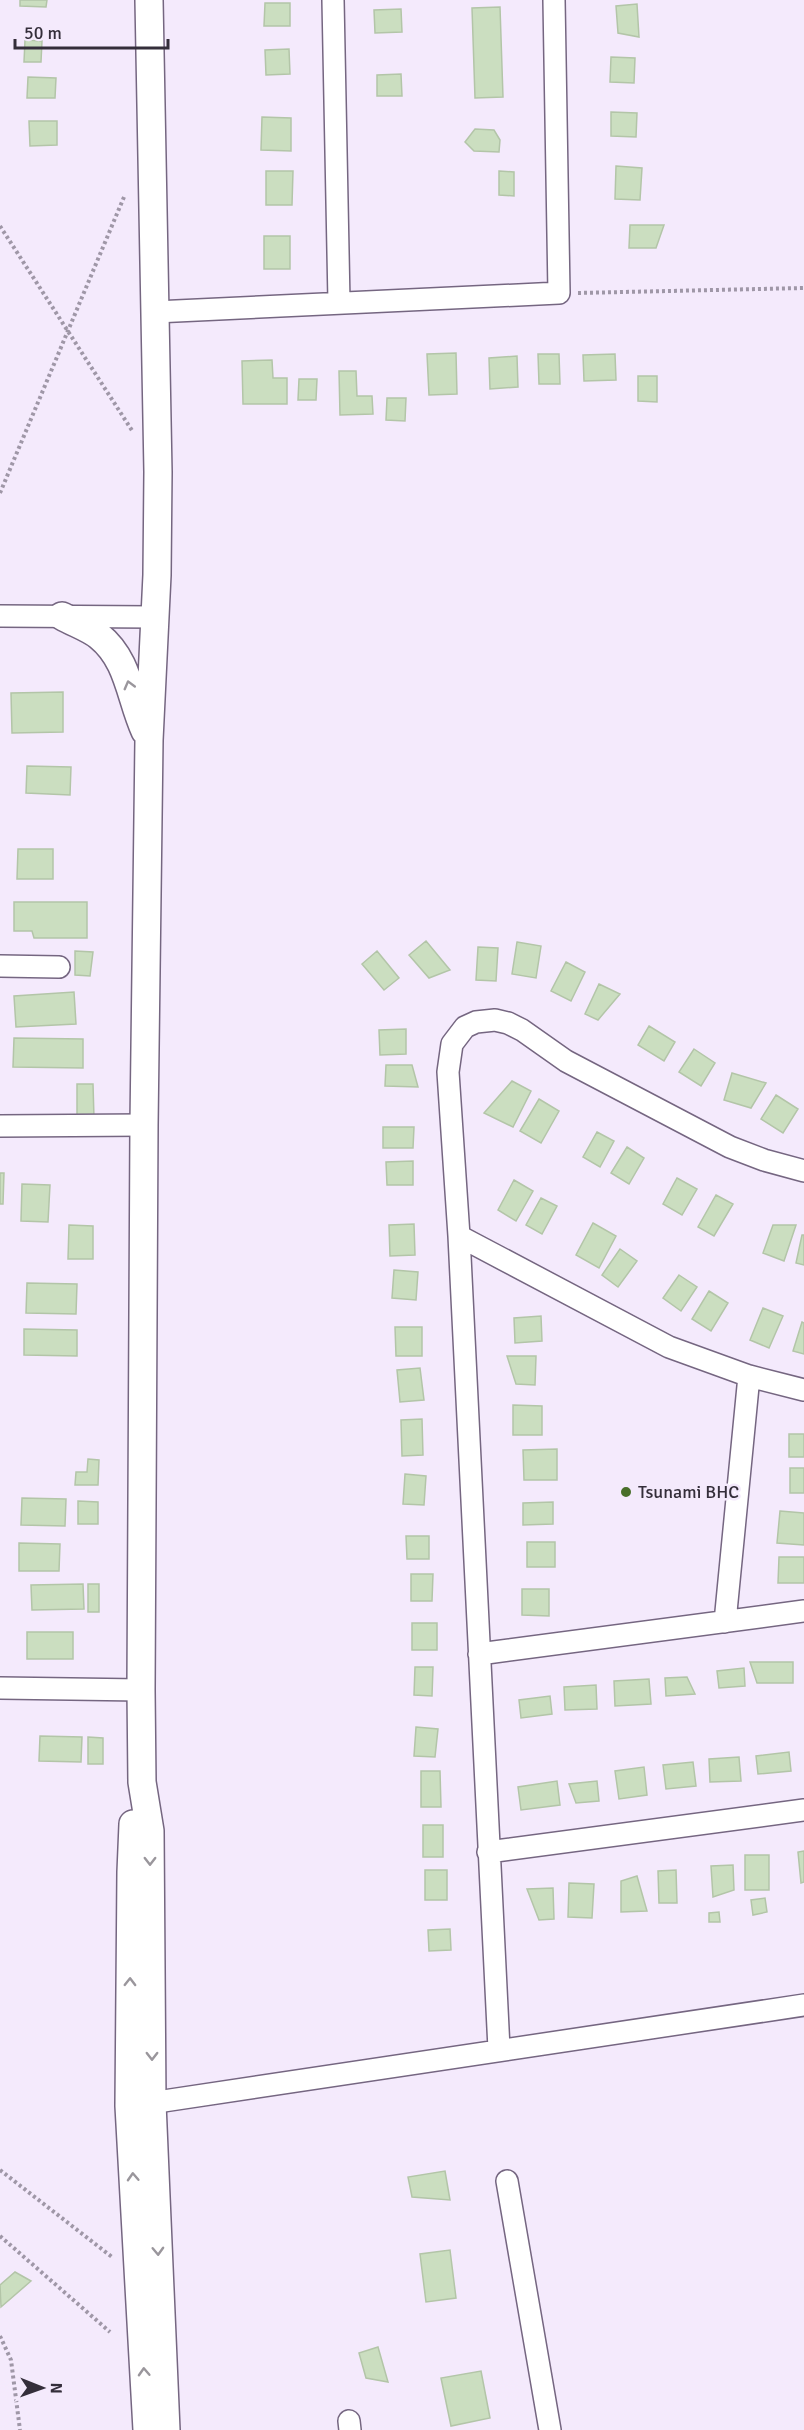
<svg xmlns="http://www.w3.org/2000/svg" width="804" height="2430" font-family="Signika,sans-serif">
<style>
.building{fill:#cbdec0;stroke:#b3c5a8;stroke-width:1.5}
.lines{fill:none;stroke-linecap:round;stroke-linejoin:round}
.minor-casing{stroke:#756681;stroke-width:24}
.major-casing{stroke:#756681;stroke-width:30}
.path{stroke:#9f97a7;stroke-width:4;stroke-dasharray:3 3;stroke-linecap:butt}
.minor{stroke:#fff;stroke-width:21}
.major{stroke:#fff;stroke-width:27}
.oneway{stroke:#9a969c}
.poi-dot{fill:#486e29;stroke:#f4eafc;stroke-width:2}
.labels{text-anchor:middle;stroke-width:5;stroke-linejoin:round;paint-order:stroke}
.poi-label{font-size:18px;fill:#342e3a;stroke:#f4eafc;text-anchor:start}
</style>
<rect width="100%" height="100%" fill="#f4eafc"/>
<path class="building" d="M20,0H47L46,7L20,6Z
M265,3H290V26H264Z
M637,4L639,37L618,33L616,6Z
M500,7L503,97L475,98L472,8Z
M401,9L402,32L375,33L374,10Z
M25,40L42,41L41,62H24Z
M289,49L290,74L266,75L265,50Z
M611,57L635,58L634,83L610,82Z
M401,74L402,96H377V75Z
M28,77L56,78L55,98H27Z
M611,112L637,113L636,137L611,136Z
M262,117L291,118V151L261,150Z
M29,121H57V145L30,146Z
M475,129L494,130L500,140L499,152L474,151L465,142Z
M616,166L642,168L640,200L615,199Z
M266,171H293L292,205H266Z
M499,171L514,172V196L499,195Z
M630,225H664L656,248H629Z
M264,236H290V269H264Z
M456,353L457,394L429,395L427,354Z
M538,354H559L560,384H539Z
M615,354L616,380L584,381L583,355Z
M517,356L518,387L490,389L489,358Z
M272,360L273,378H287V404H243L242,361Z
M339,371H356L357,396H372L373,414L340,415Z
M638,376H657V402L638,401Z
M299,379H317L316,400H298Z
M387,398H406L405,421L386,420Z
M63,692V732L12,733L11,693Z
M27,766L71,767L70,795L26,793Z
M18,849H53V879H17Z
M14,902H87V938H34L32,931H14Z
M426,941L450,970L429,978L409,955Z
M517,942L541,946L536,978L512,974Z
M478,947L498,948L496,981L476,980Z
M75,951L93,952L90,976L75,975Z
M377,951L399,978L384,990L362,964Z
M566,962L585,972L571,1001L551,991Z
M599,984L620,994L598,1020L585,1014Z
M74,992L76,1024L16,1027L14,996Z
M649,1026L675,1042L664,1061L638,1045Z
M406,1029V1054L380,1055L379,1030Z
M14,1038L83,1039V1068L13,1067Z
M694,1049L715,1063L701,1086L679,1072Z
M386,1065H412L418,1087L385,1086Z
M732,1073L766,1083L751,1108L724,1100Z
M512,1081L531,1091L513,1127L484,1113Z
M77,1084H93L94,1118H77Z
M776,1095L798,1109L783,1133L761,1119Z
M539,1099L559,1111L541,1143L520,1131Z
M383,1127H414L413,1148H383Z
M597,1132L614,1141L600,1167L583,1157Z
M627,1147L644,1158L629,1184L611,1173Z
M413,1161V1185H387L386,1162Z
M0,1173H4L3,1204H0Z
M677,1178L697,1189L682,1215L663,1204Z
M514,1180L533,1191L516,1221L498,1210Z
M22,1184L50,1185L48,1222L21,1221Z
M716,1195L733,1204L714,1236L698,1227Z
M541,1198L557,1206L542,1234L526,1225Z
M593,1223L616,1236L599,1268L576,1255Z
M414,1224L415,1255L390,1256L389,1225Z
M69,1225L93,1226V1259H68Z
M773,1225H796L784,1261L763,1253Z
M802,1235H804V1265L796,1263Z
M620,1249L637,1261L618,1287L602,1275Z
M394,1270L418,1272L416,1300L392,1298Z
M679,1275L697,1287L681,1311L663,1298Z
M27,1283L77,1284L76,1314L26,1313Z
M709,1291L728,1303L711,1331L692,1319Z
M763,1308L783,1316L769,1348L750,1340Z
M541,1316L542,1341L515,1343L514,1318Z
M802,1322L804,1323V1354L793,1351Z
M395,1327H422V1356H396Z
M24,1329L77,1330V1356L24,1355Z
M507,1356H536L535,1385L516,1384Z
M420,1368L424,1400L400,1402L397,1370Z
M513,1405L542,1406V1435H513Z
M422,1419L423,1455L402,1456L401,1420Z
M789,1434H804V1457H789Z
M557,1449V1480H524L523,1450Z
M88,1459L99,1460L98,1485H75L76,1472H87Z
M790,1468H804V1493H790Z
M405,1474L426,1476L424,1505L403,1504Z
M22,1498L66,1499L65,1526L21,1525Z
M78,1501L98,1502V1524H78Z
M553,1502V1524L523,1525V1503Z
M780,1511L804,1513V1545L777,1543Z
M406,1536H429V1559H407Z
M527,1542H555V1567H527Z
M19,1543L60,1544L59,1571H19Z
M779,1557H804V1583H778Z
M411,1574H433L432,1601H411Z
M83,1584L84,1609L32,1610L31,1585Z
M88,1584H99V1612H88Z
M522,1589H549V1616L522,1615Z
M412,1623H437V1650H412Z
M27,1632H73V1659H27Z
M750,1662H793V1683H757Z
M415,1667H433L432,1696L414,1695Z
M744,1668L745,1686L719,1688L717,1671Z
M687,1677L695,1694L666,1696L665,1678Z
M649,1679L651,1704L615,1706L614,1681Z
M596,1685L597,1709L565,1710L564,1687Z
M550,1696L552,1714L521,1718L519,1700Z
M416,1727L438,1729L435,1757L414,1756Z
M40,1736L82,1737L81,1762L39,1761Z
M88,1737L103,1738V1764H88Z
M789,1752L791,1771L758,1774L756,1756Z
M739,1757L741,1781L710,1782L709,1759Z
M693,1762L696,1786L666,1789L663,1765Z
M644,1767L647,1795L619,1799L615,1771Z
M421,1771H440L441,1807H421Z
M557,1781L560,1805L521,1810L518,1787Z
M597,1781L599,1801L576,1803L569,1784Z
M423,1825H443V1857H423Z
M804,1851V1882L801,1883L798,1852Z
M745,1855H769V1890H745Z
M733,1865L734,1890L713,1897L711,1866Z
M425,1870H447V1900H425Z
M676,1870L677,1903H659L658,1871Z
M637,1876L647,1911L621,1912V1881Z
M569,1883L594,1884L592,1918L568,1917Z
M553,1888L554,1919L539,1920L527,1889Z
M765,1898L767,1912L753,1915L751,1900Z
M719,1912L720,1922H709V1913Z
M450,1929L451,1950L429,1951L428,1930Z
M445,2171L450,2200L412,2197L408,2177Z
M450,2250L456,2298L426,2302L420,2254Z
M15,2272L31,2281L1,2307L0,2285Z
M378,2347L388,2382L366,2378L359,2353Z
M481,2371L490,2418L451,2426L441,2378Z"/>
<g class="lines">
<g class="minor-casing">
<path id="minor" d="M333,0L339,302
M155,312L559,293L554,0
M0,616L154,617
M0,966L59,967
M0,1126L144,1125
M459,1236L669,1347L749,1376L804,1390
M725,1622L749,1376
M479,1654L804,1611
M0,1688L141,1690
M488,1852L804,1810
M499,2049L459,1236L448,1072L452,1044L465,1027L476,1022L495,1020L508,1023L522,1030L566,1061L730,1147L764,1160L804,1171
M137,2105L804,2005
M507,2181L550,2430
M349,2421L350,2430"/>
</g>
<g class="major-casing">
<path id="major" d="M149,0L158,472L157,575L149,740L144,1125L141,1690L142,1782L150,1831L152,2103L166,2430
M62,616C74,623 89,628 99,636C129,660 130,698 145,731
M133,1824L131,1872L129,2106L147,2430"/>
</g>
<path class="path" d="M0,226L133,432
M578,293L804,288
M0,493L124,197
M0,2170L112,2257
M0,2236L110,2332
M0,2336L11,2360L20,2430"/>
<use href="#minor" class="minor"/>
<use href="#major" class="major"/>
</g>
<defs><path id="oneway-chevron" d="M-2-3.5L2.5 0L-2 3.5" fill="none" stroke-width="1.6" stroke-linecap="round" stroke-linejoin="round" transform="scale(1.5)"/></defs>
<g class="oneway">
<use href="#oneway-chevron" transform="translate(129 685) rotate(-105)"/>
<use href="#oneway-chevron" transform="translate(150 1861) rotate(90)"/>
<use href="#oneway-chevron" transform="translate(130 1982) rotate(-89)"/>
<use href="#oneway-chevron" transform="translate(152 2056) rotate(90)"/>
<use href="#oneway-chevron" transform="translate(133 2177) rotate(-93)"/>
<use href="#oneway-chevron" transform="translate(158 2251) rotate(88)"/>
<use href="#oneway-chevron" transform="translate(144 2372) rotate(-93)"/>
</g>
<circle class="poi-dot" cx="626" cy="1492" r="6"/>
<g class="labels">
<g class="poi-label">
<text x="638" y="1498">Tsunami BHC</text>
</g>
</g>
<g transform="translate(42 2388) rotate(91)" stroke="#f4eafc" stroke-width="4.5" paint-order="stroke">
<path d="M0-4.5L10 22L0 15L-10 22Z" fill="#342e3a"/>
<text y="-9" font-size="16" font-weight="bold" text-anchor="middle" fill="#342e3a">N</text>
</g>
<path d="M15 39v9h153v-9" fill="none" stroke="#342e3a" stroke-width="3"/>
<text x="24" y="39" font-size="18" fill="#342e3a" stroke="#f4eafc" stroke-width="4.5" paint-order="stroke">50 m</text>
</svg>
